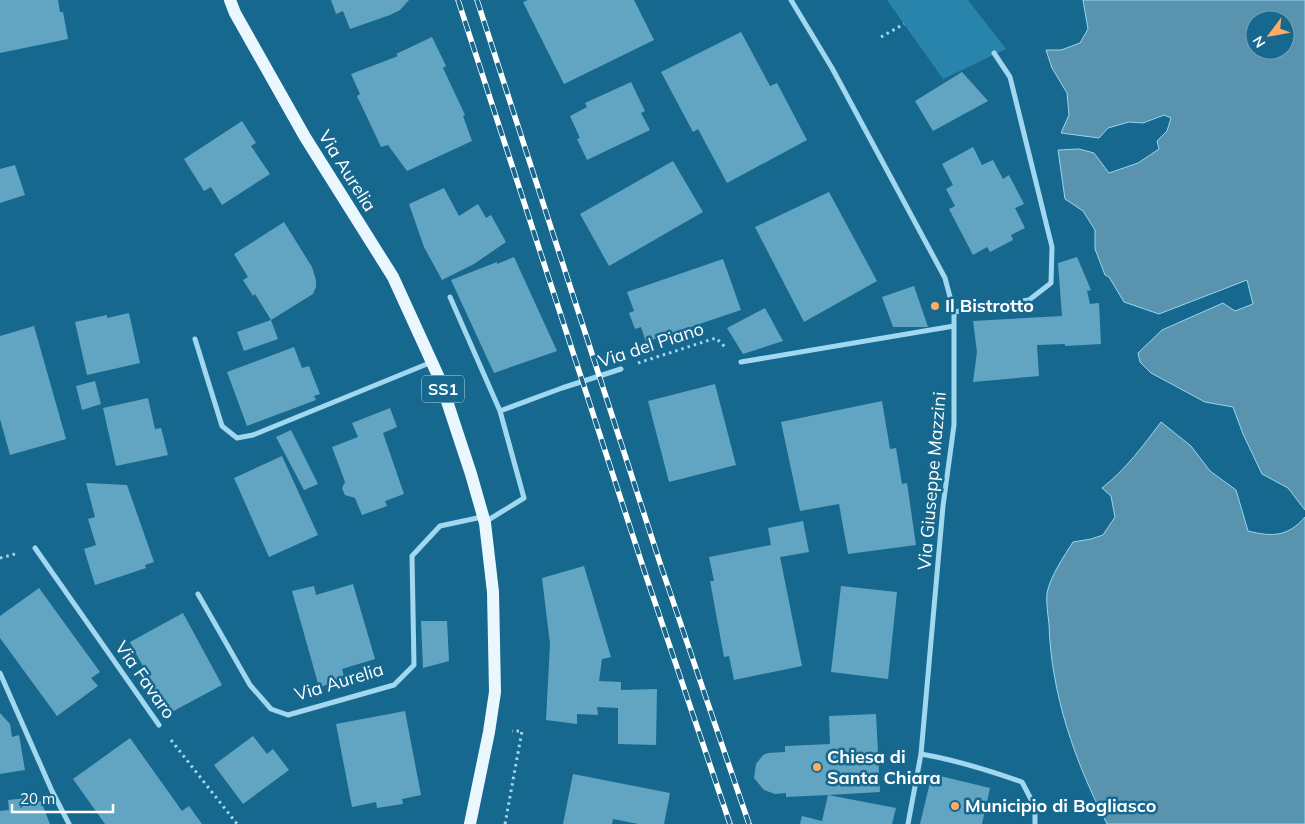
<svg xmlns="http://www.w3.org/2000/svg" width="1305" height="824" font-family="Mulish,sans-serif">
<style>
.green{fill:#2984ac}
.water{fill:#5a93ad;stroke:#95d7f2;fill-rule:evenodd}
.building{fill:#62a5c3}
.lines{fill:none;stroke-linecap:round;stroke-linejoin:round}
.path{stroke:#a2d8ef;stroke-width:3;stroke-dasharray:2.5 4;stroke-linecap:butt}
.street{stroke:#a2d8ef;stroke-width:5}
.primary{stroke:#ebf7ff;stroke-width:12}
.rail-casing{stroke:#fff;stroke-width:5.5}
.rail{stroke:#17688e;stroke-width:4;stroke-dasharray:11;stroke-linecap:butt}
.poi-dot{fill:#ffab61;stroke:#17688e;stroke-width:2}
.labels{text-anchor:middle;stroke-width:5;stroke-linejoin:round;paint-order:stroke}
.shield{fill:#17688e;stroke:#b9d2dd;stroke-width:1}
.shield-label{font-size:16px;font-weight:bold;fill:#fff}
.street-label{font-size:18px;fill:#fff;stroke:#17688e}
.poi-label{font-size:18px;font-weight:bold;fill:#fff;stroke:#17688e;text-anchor:start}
</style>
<rect width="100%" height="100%" fill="#17688e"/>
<path class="green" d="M887,0H968L1006,49L943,79Z"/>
<path class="water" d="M1083,0H1305V510L1288,488L1262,474L1243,434L1233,407L1205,402L1151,373L1140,362L1138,353L1162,330L1223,303L1235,311L1253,304L1247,280L1159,314L1124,302L1109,277L1105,275L1095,249V230L1083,211L1065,199L1058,150L1079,149L1094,153L1109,173L1138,163L1159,149L1157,141L1167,131L1171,118L1164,115L1143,123L1129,122L1108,128L1099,138L1061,133L1069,115L1067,93L1052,68L1046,50H1061L1080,43L1088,29ZM1255,20H1285V50H1255Z
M1161,422L1191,446L1210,471L1236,490L1248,531C1272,537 1288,537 1305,517V824H1107C1075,762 1051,694 1049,624C1048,615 1046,603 1047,593C1050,577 1064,556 1073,542L1091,539L1103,535L1115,517L1111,496L1102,488C1126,469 1143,446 1161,422Z"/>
<path class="building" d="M0,0H58L60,12H63L68,39L0,53Z
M331,0H409L400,10L390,15L350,29L343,11L336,14Z
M528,0H634L654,40L564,84L523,2Z
M741,32L770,86L777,83L807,140L727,183L698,129L693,132L661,72Z
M432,37L446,66L443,68L465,115L463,116L472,141L407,171L388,145L381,147L357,96L360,94L351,74L398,56L396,54Z
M962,72L988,101L933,131L915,101Z
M631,82L645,111L641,113L650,130L587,160L577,139L580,138L570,116L587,107L585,103Z
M242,121L256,143L251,146L270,174L222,205L211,187L204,191L184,159Z
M973,147L982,165L993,160L1003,179L1009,175L1024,204L1015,208L1025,228L1011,235L1013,240L990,252L987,247L973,255L949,209L955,206L946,189L953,185L942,164Z
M673,161L703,212L609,266L580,214Z
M15,165L25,195L0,203V169Z
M444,188L459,216L478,204L486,218L491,215L506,242L474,264L442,280L424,247L409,204Z
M829,192L877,281L804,322L755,227Z
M284,222L312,267L316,280V287L313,294L271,320L278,339L244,351L237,332L271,320L255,294L253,296L243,280L248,277L234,254Z
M514,257L557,351L494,373L451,280L497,262V264Z
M1077,257L1091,290L1087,291L1090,304L1099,303L1101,344L1065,346V344L1037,345L1039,376L973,382L977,352L973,321L1062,316L1058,263Z
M723,259L741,310L646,342L641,327L635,329L629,313L634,311L627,292Z
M914,286L928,327H893L882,297Z
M765,308L783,341L743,354L727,328Z
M129,313L140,363L87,375L75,322L107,315V318Z
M34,326L66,439L10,455L0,419V336Z
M294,347L302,368L309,366L320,394L314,396L316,400L247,426L227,372Z
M95,381L101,404L82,410L76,386Z
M715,384L736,465L669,482L648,401Z
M148,398L155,429L161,428L168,455L116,466L103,408Z
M882,401L890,449L896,448L902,484L907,483L916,545L848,554L839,504L800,511L781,422Z
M390,408L397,427L383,433L404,494L385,501L387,506L362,515L355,498L345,495L344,493L342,488L345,482L332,447L358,437L352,423Z
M291,430L318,484L304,490L276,437Z
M282,456L318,535L269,557L234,478Z
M86,483L127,485L154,562L145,565L146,568L95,585L84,549L96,545L88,519L95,517Z
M803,521L809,552L780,557L802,666L734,680L729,656L724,657L710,581H714L709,557L771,545L768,528Z
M584,566L611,657L602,659L599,681L621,682V690L657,689L656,745L618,744V708L597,707L598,715L577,714V724L546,720L550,644L542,578Z
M353,584L375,659L342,669L345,680L319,687L292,591L314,586L316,595Z
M841,586L897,592L888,679L831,672Z
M39,588L100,672L91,678L98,686L57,716L0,638V616Z
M183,613L222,685L168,714L130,642Z
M421,621H447L449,661L423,668Z
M405,711L421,795L402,799L403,804L377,808L376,802L352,807L336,724Z
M0,713L10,724L12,737L19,735L25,770L0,774Z
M876,714L880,792L828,795L896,808L892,824H800L802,816L822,821L828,795L786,797V793L775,794L764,790L754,778L756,764L763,755L768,753L785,752V746L830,744L829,716Z
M253,736L267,754L273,749L289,770L243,804L214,765Z
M130,738L182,811L189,806L202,824H105L73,779Z
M573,774L670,793L664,824H638L613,819L612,824H563Z
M932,774L990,788L982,824H920Z
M27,798V804L41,801L50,824H0V811L9,810L8,800Z"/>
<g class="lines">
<path class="path" d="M881,37L904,24
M638,363L716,338L726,348
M0,558L15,554
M171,740L237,824
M505,824L522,731H512"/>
<path class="street" d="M791,0L832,68L945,278L954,312V425L943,506L921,754L908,824
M450,297L500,411L524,498L485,522
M954,312L1029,300L1051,283L1052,247L1010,77L994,53
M195,339L222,426L237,438L253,435L432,362
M741,362L954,326
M500,411L562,388L621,369
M35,548L159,725
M198,594L250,685L271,709L288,715L394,685L414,665L412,556L440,526L482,517
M0,673L52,791L69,824
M921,754C956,760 988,770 1022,782L1035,807V824"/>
<path class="primary" d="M230,0L235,13L305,137L393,277L440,380L471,474L485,523L493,592L495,692L489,732L470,824"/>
<g class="rail-casing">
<path id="rail" d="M458,0L644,570L730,824
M477,0L661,566L749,824"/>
</g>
<use href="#rail" class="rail"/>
</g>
<g class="poi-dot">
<circle cx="935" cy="306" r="5"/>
<circle cx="817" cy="767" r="5"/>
<circle cx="955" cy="806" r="5"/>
</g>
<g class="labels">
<rect class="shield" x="422" y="375.5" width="42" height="27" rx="4"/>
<g class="shield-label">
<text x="443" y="395">SS1</text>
</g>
<g class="street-label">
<text transform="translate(347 171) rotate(58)" y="6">Via Aurelia</text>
<text transform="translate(651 345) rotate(-18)" y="6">Via del Piano</text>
<text transform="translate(932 481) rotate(-85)" y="6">Via Giuseppe Mazzini</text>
<text transform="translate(145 680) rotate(55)" y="6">Via Favaro</text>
<text transform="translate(339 682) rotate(-17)" y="6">Via Aurelia</text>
</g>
<g class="poi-label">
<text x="945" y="312">Il Bistrotto</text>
<text x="827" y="763">Chiesa di<tspan x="827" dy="21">Santa Chiara</tspan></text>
<text x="965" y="812">Municipio di Bogliasco</text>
</g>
</g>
<g transform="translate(1270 35) rotate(238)"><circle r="24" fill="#17688e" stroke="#74a4bb"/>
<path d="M0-4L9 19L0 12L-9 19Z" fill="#ffab61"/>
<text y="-8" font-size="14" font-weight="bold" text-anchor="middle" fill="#ffffff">N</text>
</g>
<path d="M12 804v8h101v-8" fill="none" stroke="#ffffff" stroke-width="2.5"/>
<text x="20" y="804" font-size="15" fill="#ffffff" stroke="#17688e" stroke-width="4" paint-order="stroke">20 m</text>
</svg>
